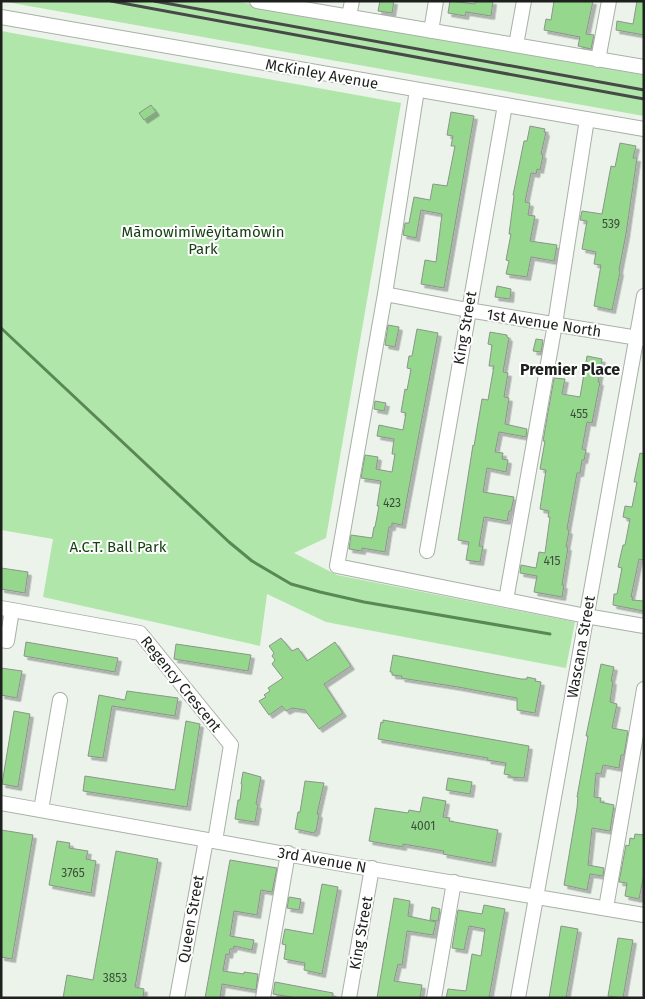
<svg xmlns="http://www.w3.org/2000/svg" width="645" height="999" font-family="'Fira Sans',sans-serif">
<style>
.green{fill:#b1e6ab}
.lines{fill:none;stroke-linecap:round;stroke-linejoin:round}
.stream{stroke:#598854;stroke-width:3}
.building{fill:#95d78d;stroke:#8c948b;filter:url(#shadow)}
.minor-casing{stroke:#a8b0a7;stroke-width:16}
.minor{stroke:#fff;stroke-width:14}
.rail{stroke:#464a46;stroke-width:3}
.labels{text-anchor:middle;stroke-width:4;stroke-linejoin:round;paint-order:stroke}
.number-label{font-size:12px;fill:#3b4e39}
.street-label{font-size:15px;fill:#1d201d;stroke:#fff}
.park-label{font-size:15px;fill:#164212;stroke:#fff}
.neighbourhood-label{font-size:16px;font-weight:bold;fill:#1d201d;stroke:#fff}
</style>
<defs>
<filter id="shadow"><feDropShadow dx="3.5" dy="3.5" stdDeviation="0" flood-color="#0004"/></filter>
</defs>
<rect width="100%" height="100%" fill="#ebf3ea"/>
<path class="green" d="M1,1H234L644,75V116Z
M1,31L401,103L326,538L294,553L337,575L575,622L566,668L326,622L267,594L260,646L43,597L53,539L1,530Z"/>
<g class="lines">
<path class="stream" d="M1,328L229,542L252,561L291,584L320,592L364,602L550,634"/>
</g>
<path class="building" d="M380,1H394L392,13L378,11Z
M450,1L475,4V1H493L491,16L466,12L465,16L448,13Z
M554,1H593L586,34L594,35L591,49L578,46L580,37L544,30L546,19L551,20Z
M637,1H644V35L616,30L617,21L633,24Z
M151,105L156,112L144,120L139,113Z
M451,112L474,116L444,288L421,284L425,260L436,262L442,214L421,210L416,238L403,235L405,223H409L414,197L430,200L433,184L447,186L455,146H451L453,136L447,135Z
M530,126L545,129L544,132H546L541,154L543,155L540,170L537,169L536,174L531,173L525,202L530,203L528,215L535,216L530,241L557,245L554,261L531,257L527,277L506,274L509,261L506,260L511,234H509L514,196L513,195L524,141H527Z
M620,143L636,146L633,158H637L626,234L619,270L620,272L612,310L594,306L601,265L594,264L596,252L582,249L587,221L580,220L582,211L602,214L611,166L615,167Z
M497,286L511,289L510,299L495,297Z
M388,325L399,327L395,347L385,345Z
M417,329L438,333L402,525L392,523V527H389L385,552L362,548V551L349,549L351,535L372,538L374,527H375L379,506H377L381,481L361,478L365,455L378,457L376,469L392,472L395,454H392L394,439L377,436L379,425L403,430L406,413L401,412L405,389L407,390L411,369L407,368L409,356H412Z
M490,332L507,335V337L509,338L503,372L508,373L504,397L509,398L505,424L527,429L526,437L499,432L495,452L503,453L502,459L508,460L506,472L487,468L483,492L514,497L511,511H509L507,521L484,517L479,546H483L480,562L466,560L469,542L458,540L473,445L474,446L482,399L488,400L494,366H489L492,345L488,344Z
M536,339L543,340L541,352L533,351Z
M587,356L602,359L598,382H600L592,423L587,422L582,449L586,450L584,460H582L580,473H577L567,529L569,531L566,547H568L562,585H564L562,597L534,592L537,576L520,573L521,565L536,568L539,552L545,553L550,517H548L549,511L540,509L546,470L540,469L545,441H543L554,378L565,379L562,394L580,397Z
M375,401L386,403L384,411L374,409Z
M640,453L644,454V560L639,559L631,597H633L632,600L644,601V611L613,605L614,594H617L622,568L618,567L623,545H625L630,519L623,517L625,506L632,507L637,482H634Z
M1,568L28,572L25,593L1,589Z
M281,638L292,651L298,648L307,661L335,642L351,666L324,684L343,713L319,729L305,710L292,708L286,711L282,706L269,715L259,701L266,697L264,695L270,691L268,688L283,678L272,664L275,660L272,656L274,653L269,646Z
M26,642L118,658L115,672L24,656Z
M176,644L251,655L248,671L174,659Z
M393,655L521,679H527V677L536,679L535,681L541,682L535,713L517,710V698L458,687L401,678L402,676L392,675V672H390Z
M601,664L614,667L611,681H613L610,702L617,704L612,728L628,731L624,755H621L619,768L603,765L601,774L596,773L594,797L601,798L600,802L614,805L610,831L592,828L588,865L604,868L603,876L590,874L587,890L564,885L577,808L578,797H577L588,736H586Z
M1,668L22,671L17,698L1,695Z
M127,691L178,698L175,716L112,706L103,758L88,756L99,695L125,700Z
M14,711L30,714L18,787L2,784Z
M383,720L529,746L524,778L510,777V775L504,774L506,763L487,760L488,758L378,739L381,722L383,723Z
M186,721L200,724L187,807L83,791L85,776L175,790Z
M243,772L261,777L256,804L258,805L255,822L235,819L238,800H240L242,784H241Z
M448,778L472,782L470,794L446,790Z
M305,781L324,783L317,814H319L316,831H315L314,833L295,829L298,812H300Z
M423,797L446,801L443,817L450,818L449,821L498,830L492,863L443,854L444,851L403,844V847L369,841L375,808L408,813L409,810L420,812Z
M1,830L33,835L12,959L1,957Z
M635,834L644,835V874L639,899L625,896L627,883L619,882L626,845L629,846L630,838L634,839Z
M57,841L70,843L69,848L88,851L86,859L96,861L91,893L49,885Z
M116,851L158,859L135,987L144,989L143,998H63L67,975L93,980Z
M230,860L277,868L272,892L261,890L257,915L234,911L230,936L254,940L252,950L234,946L233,949H230L229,955L226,954L223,971L244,974V972L258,974L256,990L222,984L220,998H205Z
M322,884L338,887L322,974L304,970L305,963L284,959L286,945L282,944L285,929L313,934Z
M289,897L301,899L299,910L287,908Z
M394,898L410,901L408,916L436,922L433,935L407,931L402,965L398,964L394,981L422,985L420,998H377Z
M484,905L505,909L489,998H446L448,989L466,991L472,954L481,956L485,929L469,926L464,950L452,948L458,910L482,914Z
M432,907L440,909L438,921L430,920Z
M561,926L578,929L566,998H549Z
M618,938L633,940L623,998L608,996Z
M275,982L333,993V998H297L273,994Z"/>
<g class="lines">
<g class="minor-casing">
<path id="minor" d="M257,1L644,67
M349,16L352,1
M1,17L644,129
M431,31L436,1
M516,45L524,1
M598,60L609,1
M417,90L385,294L337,566L586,616L644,626
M385,294L468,310L644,339
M427,551L505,105
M506,600L555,324L587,119
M1,608L140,633L231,745L215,841
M1,640L7,641L12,610
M1,803L336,863L644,915
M41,810L60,700
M606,908L644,689
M177,998L206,840
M263,998L288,853
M349,998L372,868
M434,998L454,882
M518,998L644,296"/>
</g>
<use href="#minor" class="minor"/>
<path class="rail" d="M111,1L644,99
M154,1L644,90"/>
</g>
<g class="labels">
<g class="number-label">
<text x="611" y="228">539</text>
<text x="579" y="418">455</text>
<text x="392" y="507">423</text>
<text x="552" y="565">415</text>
<text x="423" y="830">4001</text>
<text x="73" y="877">3765</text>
<text x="115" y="982">3853</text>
</g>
<g class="street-label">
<text transform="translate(322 74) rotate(10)" y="5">McKinley Avenue</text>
<text transform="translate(544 323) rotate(9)" y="5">1st Avenue North</text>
<text transform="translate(465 328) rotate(-80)" y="5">King Street</text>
<text transform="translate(581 647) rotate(-80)" y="5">Wascana Street</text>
<text transform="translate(181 684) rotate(51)" y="5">Regency Crescent</text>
<text transform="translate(322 860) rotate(10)" y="5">3rd Avenue N</text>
<text transform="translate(191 919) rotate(-80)" y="5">Queen Street</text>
<text transform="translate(361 933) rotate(-80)" y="5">King Street</text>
</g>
<g class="park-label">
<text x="203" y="237">Māmowimīwēyitamōwin<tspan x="203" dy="17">Park</tspan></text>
<text x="118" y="552">A.C.T. Ball Park</text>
</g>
<g class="neighbourhood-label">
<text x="570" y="375">Premier Place</text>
</g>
</g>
<rect width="645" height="999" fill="none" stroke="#1d201d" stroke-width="5"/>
</svg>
